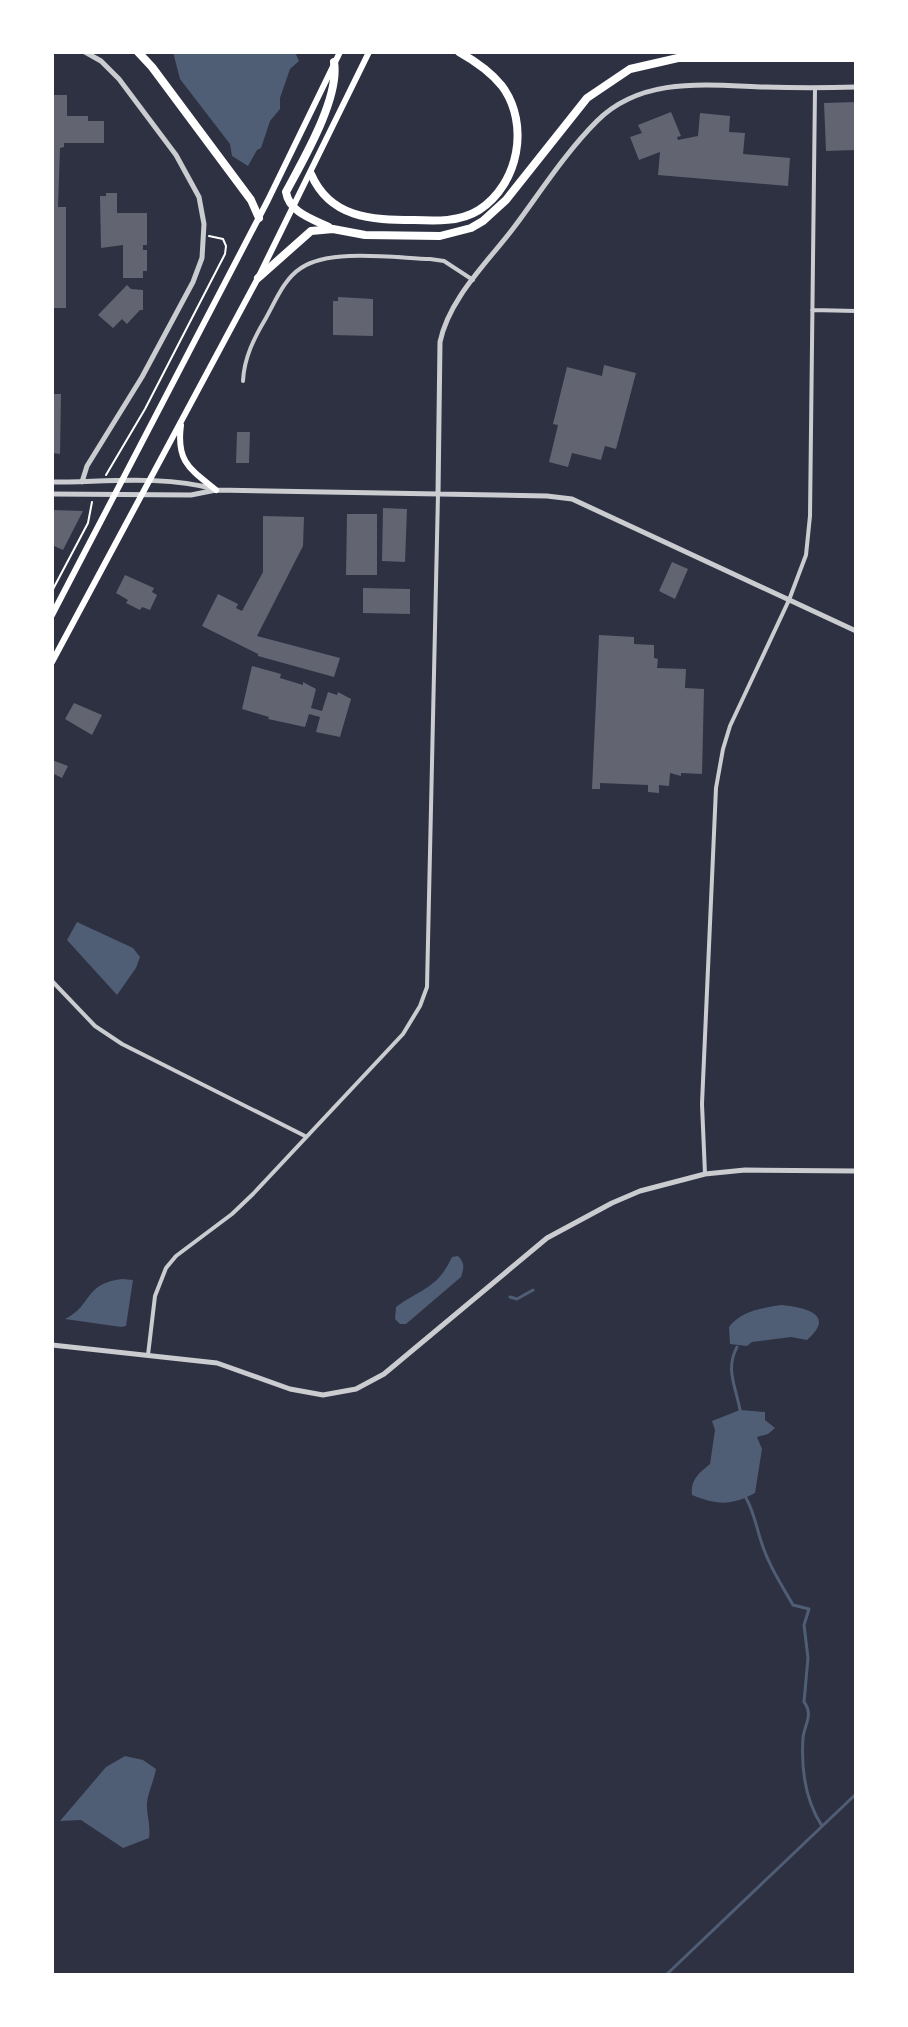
<svg xmlns="http://www.w3.org/2000/svg" width="908" height="2027" font-family="Signika,sans-serif">
<style>
.water{fill:#4f5d75}
.lines{fill:none;stroke-linecap:round;stroke-linejoin:round}
.stream{stroke:#4f5d75;stroke-width:3}
.building{fill:#626471}
.path{stroke:#fff;stroke-width:2}
.minor{stroke:#caccd0;stroke-width:4}
.tertiary{stroke:#caccd0;stroke-width:5}
.secondary{stroke:#fff;stroke-width:6}
.motorway{stroke:#fff;stroke-width:8}
</style>
<rect width="100%" height="100%" fill="#2d3142"/>
<path class="water" d="M173,52H295L299,61L290,69L280,98V109L270,121L261,148L257,150L248,166L232,156L230,144L180,79Z
M77,922L133,948L140,957L136,968L117,995L67,940Z
M458,1256C465,1263 464,1268 461,1277L406,1324H400L395,1319L396,1307C422,1288 437,1289 452,1257Z
M122,1279L133,1280L126,1326L121,1327L65,1319C94,1304 83,1284 122,1279Z
M781,1305C804,1307 837,1314 807,1340L791,1337L752,1342L747,1346L730,1344L729,1327C741,1311 762,1308 781,1305Z
M740,1410L765,1412V1420L775,1428L768,1434L757,1437L762,1449L755,1493C731,1506 717,1505 692,1495C690,1480 699,1473 710,1464L715,1430L712,1421Z
M125,1756L143,1760L156,1769C154,1781 148,1792 147,1803C146,1813 151,1825 149,1838L123,1848L81,1820L60,1821L106,1767Z"/>
<g class="lines">
<path class="stream" d="M510,1297L517,1299L533,1290
M737,1347C725,1369 736,1387 740,1410
M746,1498C754,1512 756,1526 761,1541C768,1564 781,1584 793,1605L809,1609L804,1625L808,1658L804,1702C814,1715 804,1725 803,1738C801,1769 805,1800 822,1826
M666,1975L856,1794"/>
</g>
<path class="building" d="M52,95H67V116H88V121H104V143H64V147L60,148L58,207H66V308H52Z
M856,102V150L826,151L824,103Z
M671,112L681,136L677,137L678,140L698,136L700,113L730,116L729,132L745,133L743,154L790,158L788,186L658,175L660,152L639,160L630,137L642,133L638,125Z
M106,193H117V213H147V245H143V250H147V271H143V278H123V245L101,248L100,196H106Z
M127,285L131,289L143,290V310H140L127,324L122,319L113,328L98,315Z
M338,297L373,299V336L333,335V301H338Z
M604,365L636,373L616,449L605,446L601,460L572,453L568,467L549,462L558,425L553,424L567,367L602,376Z
M52,394H61L60,454L52,453Z
M237,432H250L249,463H236Z
M383,508L407,509L405,562L382,561Z
M52,510L83,511L63,550L52,545Z
M347,514H377V575H346Z
M263,516L304,517L303,546L257,636L340,658L334,677L258,656V654L202,626L218,594L238,604L236,608L242,611L263,572Z
M672,562L688,569L675,599L659,591Z
M125,575L154,588L152,592L157,595L150,610L142,607L140,610L126,603L128,600L116,593Z
M363,588L410,589V614L363,613Z
M599,635L634,637V644L654,645V658L658,659L657,668L686,669L685,688L704,689L702,774L681,773V776L670,773L669,786L659,785V793L648,792V785L600,783V789H592Z
M252,666L281,674L280,678L303,685V682L316,689L311,708L322,711L328,692L337,695L338,692L351,699L340,737L316,732L320,717L309,714L305,727L268,719L269,717L242,709Z
M74,703L102,715L92,735L65,719Z
M52,760L68,766L62,778L52,773Z"/>
<g class="lines">
<path class="path" d="M106,475L145,409L225,254L226,246L223,239L209,236
M52,591L88,523L92,502"/>
<path class="minor" d="M812,310L856,311
M243,381C244,358 254,338 266,318C276,300 284,279 301,268C330,248 396,258 430,259L444,261L473,280
M52,981L95,1026L122,1044L305,1136
M705,1174L702,1104L716,788L723,749L730,726L789,600L806,555L810,516L815,89
M148,1355L155,1296L166,1268L176,1256L232,1214L253,1194L403,1034L420,1006L427,987L438,494"/>
<path class="tertiary" d="M52,482C105,482 163,475 214,489
M82,482L87,466L142,377L193,282L202,258L204,224L199,197L176,155L119,79L101,61L85,52
M52,494L191,495L216,490L547,496L572,499L856,631
M438,494L440,342C449,298 488,262 515,226C541,191 566,152 597,121C642,76 707,85 765,87C795,88 825,88 856,87
M52,1345L217,1363L290,1389L323,1395L356,1389L384,1374L547,1238L612,1203L640,1191L705,1174L745,1170L856,1171"/>
<path class="secondary" d="M181,425C176,462 190,469 216,490
M52,615L268,200L340,52
M52,662L258,278L369,52"/>
<path class="motorway" d="M138,52L152,67L251,200L259,218
M311,174C330,218 371,220 414,220C436,221 460,222 479,210C519,184 530,124 502,86C490,71 475,61 459,52
M329,227C312,219 289,212 286,192C303,160 340,98 334,62
M258,278L311,231L333,229L365,235L440,236L471,228L483,221L506,200L587,98L630,69L678,58H856"/>
</g>
<rect width="908" height="2027" fill="none" stroke="#ffffff" stroke-width="108"/>
</svg>
